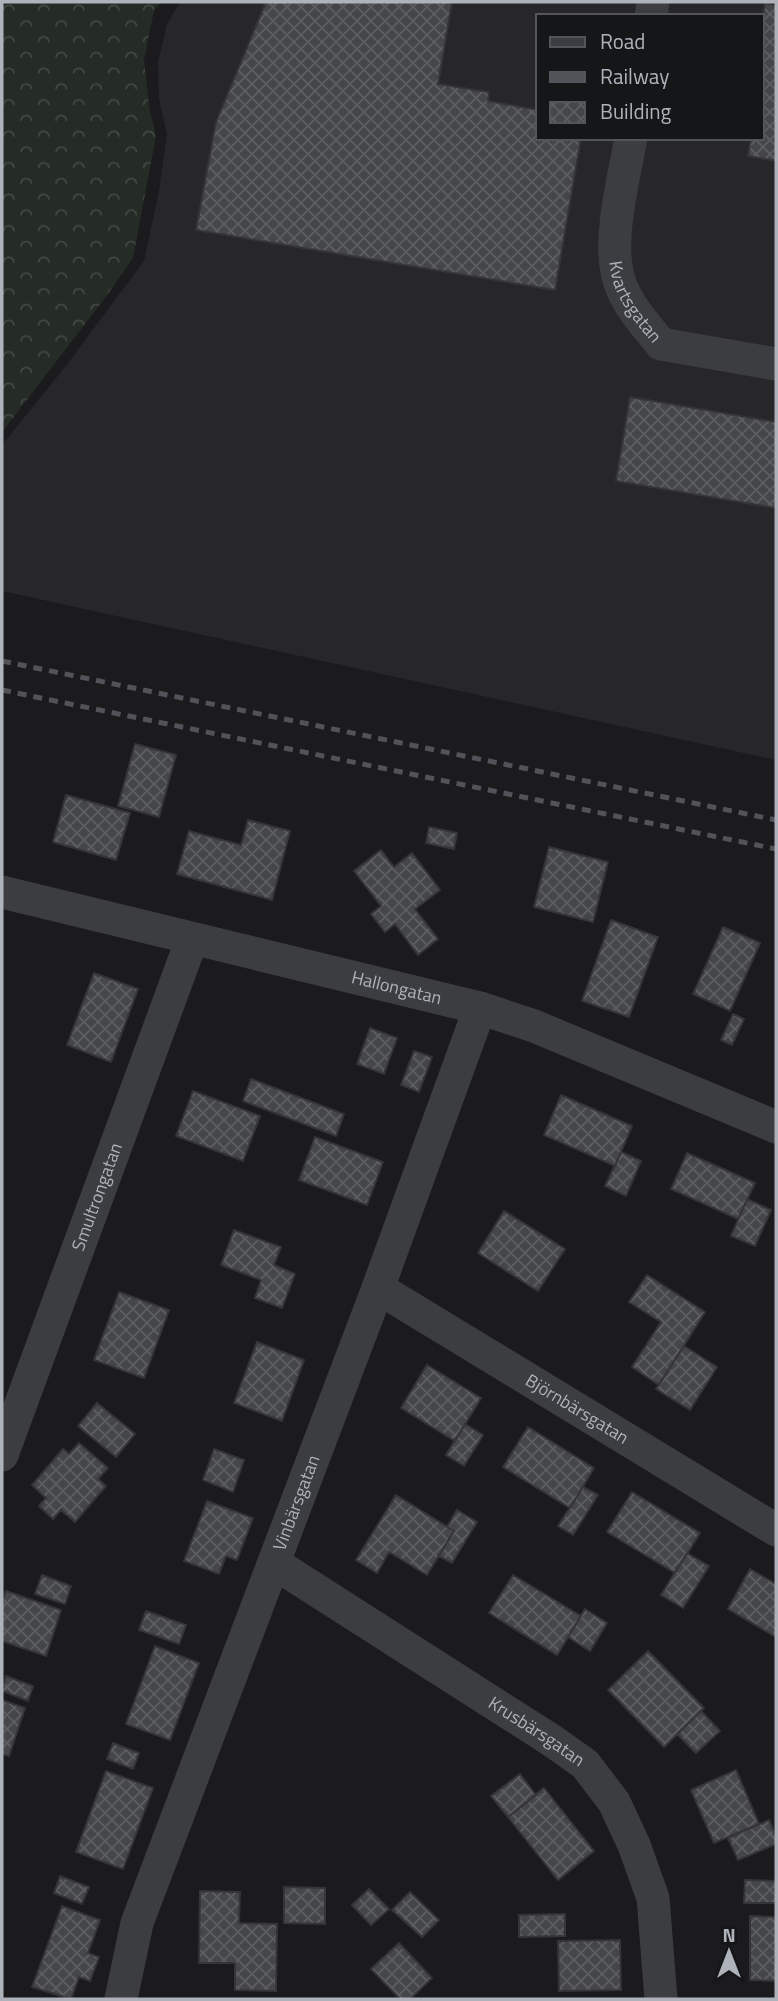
<svg xmlns="http://www.w3.org/2000/svg" width="778" height="2001" font-family="'Titillium Web',sans-serif">
<style>
.built{fill:#27272a;fill-rule:evenodd}
.forest{fill:url(#forest-crowns)}
.building{fill:url(#building-cross-hatch);stroke:#353538;stroke-width:2}
.lines{fill:none;stroke-linecap:round;stroke-linejoin:round}
.minor{stroke:#3c3d41;stroke-width:33}
.rail{stroke:#515358;stroke-width:5;stroke-dasharray:9 7;stroke-linecap:butt}
.labels{text-anchor:middle;stroke-width:5;stroke-linejoin:round;paint-order:stroke}
.street-label{font-size:18px;fill:#aeb3bb;stroke:#151618}
</style>
<defs>
<pattern id="forest-crowns" width="20" height="18" patternUnits="userSpaceOnUse" patternTransform="scale(1.75)"><rect width="20" height="18" fill="#252c25"/><path d="M2 6a3 3 0 1 1 6 0M12 15a3 3 0 1 1 6 0" fill="none" stroke="#424843"/></pattern>
<pattern id="building-cross-hatch" width="8" height="8" patternUnits="userSpaceOnUse" patternTransform="scale(1.75)"><rect width="8" height="8" fill="#454649"/><path d="M0 0l8 8M0 8l8-8" fill="none" stroke="#5d5e61"/></pattern>
</defs>
<rect width="100%" height="100%" fill="#1b1b1d"/>
<path class="built" d="M180,2H776V760L2,591V445L65,367L144,261L159,191L167,134L159,99L158,62L167,24ZM538,16H762V138H538Z"/>
<path class="forest" d="M2,2H161L154,10L144,60L149,106L156,136L133,258L105,298L2,432Z"/>
<path class="building" d="M266,2H452L438,84L489,92L488,101L538,110V138H581L555,290L196,230L216,122Z
M765,3L776,5V161L748,156L751,138H762V21Z
M630,397L776,422V508L616,481Z
M135,744L176,755L159,817L118,806Z
M66,795L130,813L116,860L53,842Z
M248,820L290,831L272,900L177,874L189,831L241,845Z
M429,827L457,833L454,849L426,843Z
M549,847L608,862L593,922L534,907Z
M381,850L394,867L412,853L440,890L415,909L438,939L418,955L395,924L385,932L371,914L381,906L354,871Z
M611,920L658,937L629,1017L582,1001Z
M723,927L760,943L730,1011L693,994Z
M94,973L138,989L111,1062L67,1045Z
M733,1014L744,1019L732,1045L721,1040Z
M370,1028L397,1038L384,1074L357,1064Z
M414,1051L432,1057L419,1092L401,1085Z
M251,1079L344,1114L336,1136L243,1101Z
M193,1091L260,1116L243,1161L176,1136Z
M561,1095L632,1126L615,1166L544,1135Z
M315,1137L383,1162L367,1205L299,1180Z
M621,1152L641,1161L626,1196L605,1186Z
M687,1153L755,1183L738,1219L671,1189Z
M747,1199L771,1210L755,1246L731,1236Z
M504,1211L565,1249L538,1291L478,1253Z
M234,1230L281,1247L274,1265L295,1274L282,1308L255,1298L261,1280L221,1265Z
M647,1275L705,1312L659,1385L632,1367L661,1322L629,1302Z
M119,1292L169,1310L144,1378L94,1360Z
M257,1342L304,1360L282,1421L234,1403Z
M684,1346L717,1367L690,1410L656,1389Z
M427,1365L481,1398L455,1441L401,1408Z
M97,1403L135,1434L116,1457L78,1426Z
M465,1424L483,1435L464,1466L446,1455Z
M528,1427L594,1468L570,1508L503,1467Z
M79,1443L108,1468L98,1479L106,1486L75,1522L61,1510L53,1519L39,1506L46,1498L32,1485L63,1449L69,1454Z
M214,1449L244,1460L233,1492L203,1480Z
M583,1487L598,1495L573,1535L558,1526Z
M632,1492L700,1533L675,1573L607,1532Z
M396,1495L454,1531L427,1575L389,1552L377,1573L356,1560Z
M207,1501L253,1518L237,1560L226,1556L219,1574L184,1561Z
M457,1510L477,1522L452,1563L439,1556L454,1531L447,1527Z
M687,1553L709,1566L683,1608L661,1595Z
M750,1569L776,1584V1637L728,1609Z
M42,1575L71,1586L65,1604L35,1594Z
M513,1575L581,1616L557,1655L489,1613Z
M6,1591L61,1610L46,1656L2,1641V1602Z
M585,1609L607,1623L590,1651L568,1637Z
M146,1611L186,1625L179,1644L139,1630Z
M155,1646L199,1663L170,1740L126,1724Z
M648,1651L704,1708L664,1747L608,1690Z
M6,1676L33,1686L28,1701L2,1691Z
M2,1700L25,1708L9,1756L2,1754Z
M701,1711L720,1731L696,1753L677,1734Z
M113,1743L139,1753L133,1769L107,1759Z
M736,1770L759,1824L714,1843L691,1790Z
M106,1771L153,1788L123,1869L76,1852Z
M520,1774L536,1795L508,1817L491,1796Z
M544,1788L594,1851L558,1880L508,1817Z
M769,1820L776,1837V1844L738,1860L728,1838Z
M60,1876L89,1887L82,1904L54,1893Z
M745,1880L776,1881V1903H744Z
M284,1887L325,1888V1924L284,1923Z
M369,1889L389,1909L371,1925L352,1905Z
M200,1891L240,1892L239,1923L277,1924L276,1991L235,1990V1963H199Z
M410,1892L439,1920L422,1937L392,1910Z
M62,1906L100,1920L88,1953L99,1957L90,1981L79,1977L71,1999L32,1987Z
M565,1914V1936L519,1937V1915Z
M750,1916L776,1917V1981L750,1980Z
M620,1940L621,1990L559,1991L558,1941Z
M399,1943L432,1978L410,1999H400L371,1969Z"/>
<g class="lines">
<g class="minor">
<path d="M651,16L653,2"/>
<path id="s1" d="M631,138C624,177 609,234 617,272C622,300 644,323 661,344L776,364"/>
<path id="s2" d="M2,892L480,1008L534,1026L776,1127"/>
<path id="s3" d="M378,1288L776,1530"/>
<path id="s4" d="M2,1455L192,939"/>
<path id="s5" d="M274,1563L551,1740L585,1764L614,1802L634,1845L653,1898L661,1999"/>
<path id="s6" d="M121,1999L137,1923L378,1288L480,1008"/>
</g>
<path class="rail" d="M2,661L776,820
M2,690L776,849"/>
</g>
<g class="labels">
<g class="street-label">
<text dy="6" stroke="none"><textPath href="#s1" startOffset="170">Kvartsgatan</textPath></text>
<text dy="6" stroke="none"><textPath href="#s2" startOffset="406">Hallongatan</textPath></text>
<text dy="6" stroke="none"><textPath href="#s4" startOffset="275">Smultrongatan</textPath></text>
<text dy="6" stroke="none"><textPath href="#s3" startOffset="233">Björnbärsgatan</textPath></text>
<text dy="6" stroke="none"><textPath href="#s6" startOffset="527">Vinbärsgatan</textPath></text>
<text dy="6" stroke="none"><textPath href="#s5" startOffset="312">Krusbärsgatan</textPath></text>
</g>
</g>
<rect width="778" height="2001" fill="none" stroke="#aeb3bb" stroke-width="7"/>
<rect x="536" y="14" width="228" height="126" fill="#151618" stroke="#525559" stroke-width="2"/>
<rect x="550" y="37" width="35" height="10" fill="#3c3d41" stroke="#525559" stroke-width="2"/>
<text x="600" y="49" font-size="21" fill="#aeb3bb">Road</text>
<rect x="550" y="72" width="35" height="10" fill="#515358" stroke="#525559" stroke-width="2"/>
<text x="600" y="84" font-size="21" fill="#aeb3bb">Railway</text>
<rect x="550" y="102" width="35" height="21" fill="url(#building-cross-hatch)" stroke="#525559" stroke-width="2"/>
<text x="600" y="119" font-size="21" fill="#aeb3bb">Building</text>
<g transform="translate(729 1952)" stroke="#151618" stroke-width="5" paint-order="stroke">
<path d="M0-5L12 26L0 18L-12 26Z" fill="#aeb3bb"/>
<text y="-10" font-size="19" font-weight="bold" text-anchor="middle" fill="#aeb3bb">N</text>
</g>
</svg>
